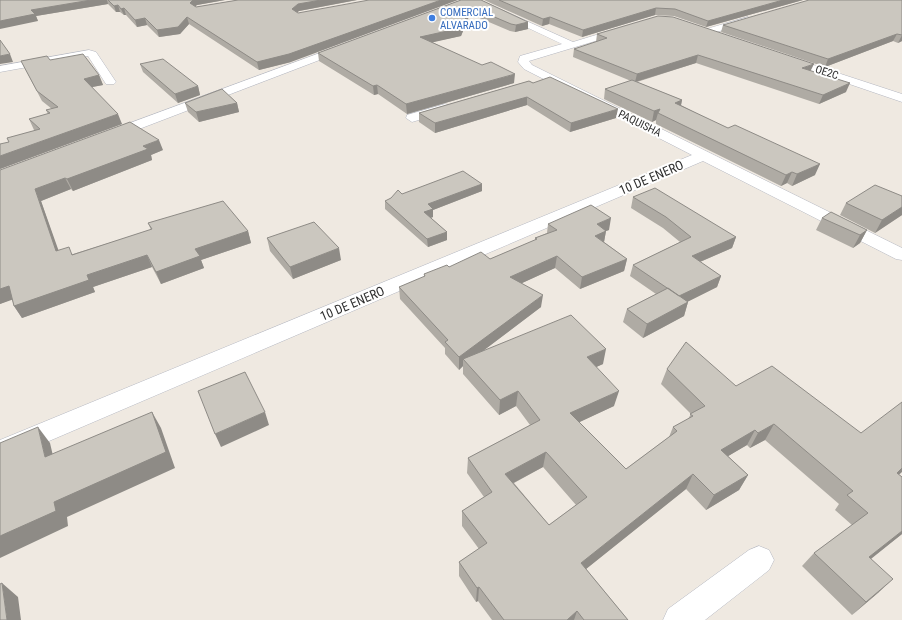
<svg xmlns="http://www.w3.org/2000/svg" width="902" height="620" font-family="'Roboto Condensed',sans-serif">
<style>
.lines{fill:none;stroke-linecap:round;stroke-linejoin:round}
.street-casing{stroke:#b4b7c1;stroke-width:1}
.secondary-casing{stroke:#b4b7c1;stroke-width:1}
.street{fill:#fff;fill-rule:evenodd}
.secondary{fill:#fff;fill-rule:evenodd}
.wall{fill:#afaba4;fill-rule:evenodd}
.shaded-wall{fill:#8e8b86}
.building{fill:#cbc7bf;stroke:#8e8b86;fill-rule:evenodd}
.shop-dot{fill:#3f7fe0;stroke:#fff;stroke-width:1.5}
.labels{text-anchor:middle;stroke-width:4;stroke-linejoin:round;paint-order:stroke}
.far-shop-label{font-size:11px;fill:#366cbe;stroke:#fff;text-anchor:start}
.far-street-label{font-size:11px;fill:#2e2e2e;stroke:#fff}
.street-label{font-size:13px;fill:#2e2e2e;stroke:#fff}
</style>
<rect width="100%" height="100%" fill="#efe9e1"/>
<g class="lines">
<g class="street-casing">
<path id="street" d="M469,0H480L573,42L619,28H625L627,30L625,32L529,61L532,65L902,248V260L896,259L703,161L0,462V440L692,155L524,69L518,62L520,56L562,44Z
M748,17L753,20L751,22L706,35L682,25L687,22L706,29Z
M89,50L96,52L116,82L114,84H106L88,56L0,72V66Z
M786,56L902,94V102L782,61L781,59Z
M445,104L449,105L451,108L449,111L412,122L406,118L407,115Z
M759,546L769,550L774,560L769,570L705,620H663L668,609L749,550Z"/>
</g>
<g class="secondary-casing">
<path id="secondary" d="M347,43L351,44L353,46L351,48L113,139H103L101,136L103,133Z"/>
</g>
<use href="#street" class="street"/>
<use href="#secondary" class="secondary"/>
</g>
<path class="wall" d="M0,0H225L197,5L195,6L196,7L238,0H357L299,11L297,12L291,62L259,70L189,24L180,34L159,37L147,25L137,27L126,15H124L120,12H116L108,4L36,16L38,21Z
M461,0L528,22V29L515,32L510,31L470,14L461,36L432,42L514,83L407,114L378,94L374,95L319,61L318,53Z
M484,0H803L706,27L674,16L655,15L582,37L549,24L542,26Z
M902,0V41L898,43L893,41L825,67L721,32L723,25Z
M597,34L811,71L846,92L819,104L696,63L637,82L682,100L681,105L815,175L792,186L787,183L781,186L656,124V120L652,122L604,99L605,89L631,81L573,57L574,49L596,42Z
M50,60L99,75L103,85L92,87L122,124L0,169L9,142L7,138L35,131L34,130L29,119L48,114L46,110L52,109L42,101L21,61Z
M140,64L198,86L200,95L178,103L143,72Z
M529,81L616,118L570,132L527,105L435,133L419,122V113Z
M185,103H237L239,112L199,122L188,112Z
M163,150L151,155L152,160L73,191L71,189L41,201L58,251L73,254L151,230L148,223L248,231L251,243L201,260L204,268L161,284L152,267L93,287L95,292L22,318L14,306L12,299L0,304V170Z
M482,184V191L433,210V217L431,218L447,232V240L428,247L385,209V201L402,194Z
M902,196V215L875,233L840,215L846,203Z
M633,197L736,237L732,248L700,262L721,276L717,287L687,302H688L684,316L643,338L623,322L627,309L656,294L630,276L633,265L680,242L663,228L631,208Z
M822,218L867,230L860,243L853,248L816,230Z
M548,224L609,230L606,231L604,242L627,259L624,271L580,289L555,268L522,283L541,307L484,350L603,364L596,367L614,406L579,422L626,469L669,437L673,427L688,419L691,414L661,384L667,369L736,386L899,475L902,477V534L871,558L879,592L852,615L802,566L814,553L852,525L835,510L839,504L765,440L750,448L747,445L728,456L748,475L739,490L706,510L686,489L586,569L628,620H492L478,601L476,602L459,576V562L479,549L462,526V511L484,497L467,473L468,458L530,425L516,406L499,415L463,374V366L459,370L445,354V348L400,299L399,287L424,277V274L449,267L490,259L535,240V238L547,233ZM543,467L576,505L549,525L514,483Z
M267,238L341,260L293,279L270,251Z"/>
<path class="shaded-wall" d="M91,0H107L108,4L36,16L38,21L0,29V21L31,10Z
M193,0H225L197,5L192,9L190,3Z
M321,0H357L299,11L293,16L292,9L298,4Z
M441,0H458L291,62L259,70L257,62Z
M783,0H803L706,27L708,21Z
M118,5L120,12H116L114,6Z
M471,7L470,14L461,36L421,45L420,37Z
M124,8L126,15H124L121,9Z
M656,8L655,15L582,37L583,30Z
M187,17L189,24L180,34L159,37L157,30Z
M550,17L549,24L542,26L543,19Z
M145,18L147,25L137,27L135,20Z
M528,22V29L515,32L516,25Z
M897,34L893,41L825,67L828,59Z
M902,35V41L898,43Z
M10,54L13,62L0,64V56Z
M698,55L696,63L635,82L637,74Z
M814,64L810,72L802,68Z
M515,74L514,83L407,114L406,104Z
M99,75L103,85L87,88L84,79Z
M850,83L846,92L819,104L823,95Z
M377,85L378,94L374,95L373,86Z
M198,86L200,95L178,103L175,94Z
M527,97V105L435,133V123Z
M682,100L680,110L675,103Z
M237,103L239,112L199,122L196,112Z
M618,109L616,118L570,132L571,123Z
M660,109L658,113L656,120L652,122L654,111Z
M118,114L122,124L0,169V156Z
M159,140L163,150L151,155L152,160L73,191L67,179L143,146Z
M820,164L815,175L792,186L797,174Z
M792,172L787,183L781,186L786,175Z
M65,178L71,189L41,201L63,263L56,251L35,189Z
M482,184V191L433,210V217L424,220V212L428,204Z
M902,207V215L875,233L882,220Z
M611,218L609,230L606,231L604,242L595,236L597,224Z
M867,230L860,243L853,248L860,235Z
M248,231L251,243L201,260L204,268L161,284L156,272L195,249Z
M447,232V240L428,247L427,239Z
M736,237L732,248L688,267L692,256Z
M339,248L341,260L293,279L290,267Z
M147,255L152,267L93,287L95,292L22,318L14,306L87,275Z
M557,256L555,268L509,289L510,277Z
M627,259L624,271L580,289L582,277Z
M721,276L717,287L675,308L679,296Z
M9,286L17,298L0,304V289Z
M543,295L541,307L467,363L463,359V366L459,370V357Z
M688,302L684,316L643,338L647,324Z
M606,349L603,364L583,373L587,357Z
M518,391L516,406L499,415L500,400Z
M619,391L614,406L567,428L570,413Z
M152,412L161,428L175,468L67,517L68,526L0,558V536L54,502Z
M265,412L269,425L221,447L215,434Z
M774,424L765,440L750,448L758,433Z
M38,427L50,443L57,473L45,457Z
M755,430L747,445L713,465L721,450Z
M546,452L543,467L504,488L505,474Z
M902,468V472L884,488L897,473Z
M693,474L686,489L576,577L581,563Z
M748,475L739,490L706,510L714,495Z
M902,531V534L856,571L869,557Z
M893,579L879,592L852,615L866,602Z
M2,583L18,597L21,620H7Z
M479,587L478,601L476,602L477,588Z
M577,611L574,620H567Z"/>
<path class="building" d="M0,0H91L31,10L35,14L0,21Z
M108,0H193L190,3L196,7L238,0H321L298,4L292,9L298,13L369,0H441L289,54L257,62L187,17L178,27L157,30L145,18L135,20L124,8L121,9L118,5L114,6Z
M461,0H481L528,22L516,25L511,24L471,7L461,28L420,37L482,65L491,62L515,74L406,104L377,85L373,86L318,53Z
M499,0H783L708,21L675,9L656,8L583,30L550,17L543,19Z
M809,0H902V35L897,34L828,59L723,25Z
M658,16L673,17L814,64L802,68L850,83L823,95L698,55L637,74L574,49L607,38L597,34Z
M0,40L10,54L0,56Z
M83,54L99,75L84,79L118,114L0,156V144L9,142L7,138L40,129L29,119L50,113L46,110L58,107L37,91L21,61L47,56L50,60Z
M163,59L198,86L175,94L140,64Z
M550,77L618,109L571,123L527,97L435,123L419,113L529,81L533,83Z
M632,80L682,100L675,103L728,128L735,125L820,164L797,174L792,172L786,175L658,113L660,109L654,111L605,89Z
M222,89L237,103L196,112L185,103Z
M130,122L159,140L143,146L148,149L67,179L65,178L35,189L56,251L69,247L72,255L152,229L148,223L223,201L248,231L195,249L200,256L156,272L147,255L87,275L89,280L14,306L9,286L0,289V170Z
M463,171L482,184L428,204L433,209L424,212L447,232L427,239L385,201L391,198L398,190L402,194Z
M875,185L902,196V207L882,220L846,203Z
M655,188L736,237L692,256L721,276L679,296L633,265L691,237L666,217L633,197Z
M591,205L611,218L597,224L606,231L595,236L627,259L582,277L557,256L510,277L543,295L459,357L445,342L448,340L399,287L425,276L424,274L447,265L449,267L481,252L490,259L537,239L535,238L557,230L548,224Z
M831,212L867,230L860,235L822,218Z
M314,222L339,248L290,267L267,238Z
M668,288L688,302L647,324L627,309Z
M571,315L606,349L587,357L619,391L570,413L626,469L677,431L673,427L693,416L690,414L705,406L667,369L686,342L736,386L772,366L861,433L902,402V468L897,473L902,477V531L869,557L893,579L866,602L814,553L868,513L847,495L853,491L774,424L758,433L755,430L721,450L748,475L714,495L693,474L581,563L628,620H584L577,611L567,620H504L479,587L477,588L459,562L487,543L462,511L492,492L468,458L540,420L518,391L500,400L463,359ZM546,452L587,497L549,525L505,474Z
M245,372L265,412L215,434L198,391Z
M152,412L166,452L54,502L56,511L0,536V443L38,427L45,457Z
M2,583L7,620H0V584Z"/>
<circle class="shop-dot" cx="432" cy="18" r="4"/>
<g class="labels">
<g class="far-shop-label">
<text x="440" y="16">COMERCIAL<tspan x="440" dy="13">ALVARADO</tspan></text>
</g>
<g class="far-street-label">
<text transform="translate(827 72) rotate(18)" y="4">OE2C</text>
<text transform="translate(640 123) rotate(26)" y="4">PAQUISHA</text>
</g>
<g class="street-label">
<text transform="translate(651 177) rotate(-23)" y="5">10 DE ENERO</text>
<text transform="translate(352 303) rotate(-23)" y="5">10 DE ENERO</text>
</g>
</g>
</svg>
